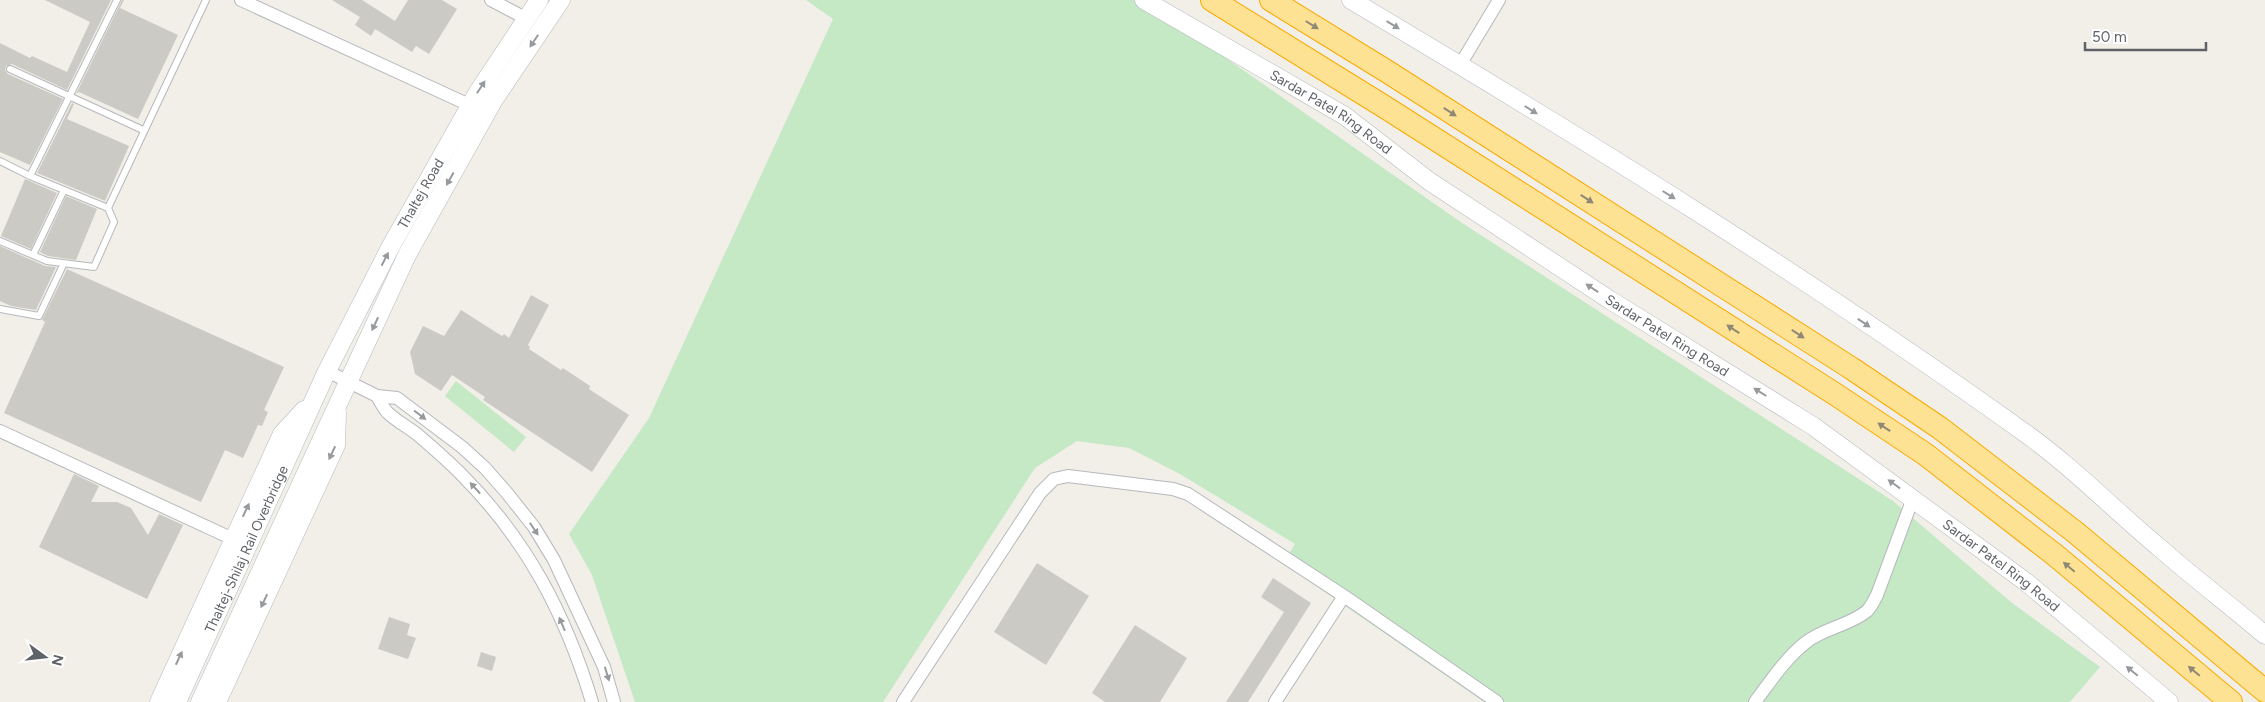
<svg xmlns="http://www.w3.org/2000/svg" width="2265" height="702" font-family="Figtree,sans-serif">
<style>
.green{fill:#c5e8c5}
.building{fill:#cccac5}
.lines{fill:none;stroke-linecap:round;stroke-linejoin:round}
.lane-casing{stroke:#b5b8bc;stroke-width:8}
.street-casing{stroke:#b5b8bc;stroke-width:14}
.secondary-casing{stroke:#b6babf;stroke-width:19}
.highway-casing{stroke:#f9ab00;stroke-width:24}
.lane{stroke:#fff;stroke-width:6}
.street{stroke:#fff;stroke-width:12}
.secondary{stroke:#fff;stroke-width:18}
.highway{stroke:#fde293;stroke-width:22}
.oneway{fill:#8e8975}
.oneway2{fill:#979a9d}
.labels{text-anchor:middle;stroke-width:4;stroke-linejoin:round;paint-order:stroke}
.street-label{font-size:14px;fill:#5f6368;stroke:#fff}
</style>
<rect width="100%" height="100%" fill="#f1efe8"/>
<path class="green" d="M806,0H1143L1462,223L1893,501L2012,603L2100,667L2070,702H1484L1283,563L1295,544L1180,474L1129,448L1077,441L1035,468L883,702H635L592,575L569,534L649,418L833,19Z
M456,381L526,437L514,452L445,396Z"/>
<path class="building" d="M45,0H111L67,90L12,64L6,66L5,70L8,74L63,99L30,165L0,152V43L30,58L32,56L67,72L90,22Z
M122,0H124L120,8L178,35L138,119L79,92L76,94Z
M332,0H362L395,21L408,0H442L457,9L429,54L416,46L412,52L375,29L371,36L355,25L360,17Z
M72,103L74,104L67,119L129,146L105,201L37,173Z
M25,179L57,193L31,249L1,236Z
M66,196L97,209L76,260L48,256L40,252Z
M0,246L45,266L56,267L36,310L11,306L0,301Z
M67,269L284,367L264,410L268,412L262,426L258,425L243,458L225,450L201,502L4,413L45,322L42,320Z
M531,295L549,305L528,345L530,347L529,349L561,370L563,368L590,386L589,389L595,393L629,415L592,472L483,400L485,397L452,375L441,391L415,374L410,352L423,326L444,336L461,310L502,336L504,334L509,338Z
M74,474L99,486L91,502H117L131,508L148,535L159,514L183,525L147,599L39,547Z
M1037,563L1089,596L1046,665L994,632Z
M1273,578L1311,603L1248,702H1226L1284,612L1261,597Z
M389,617L410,624L407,635L416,638L408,659L378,649Z
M1135,625L1187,658L1160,702H1105L1092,693Z
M481,652L496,657L492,671L477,666Z"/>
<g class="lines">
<g class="lane-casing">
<path id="lane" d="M117,0L30,176L108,208L206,0
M10,69L143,130
M0,161L30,176
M0,241L47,261L94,267L114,222L108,208
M33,255L64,190
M0,309L39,316L64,263"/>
</g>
<g class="street-casing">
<path id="street" d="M241,0L478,109
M491,0L527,19
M1460,65L1499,0
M327,371L377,396L397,398L462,447L485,468L507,493L534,527L554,560L604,667L614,702
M377,396C380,401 383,407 387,412C396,421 408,427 418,435C432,447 447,460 460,473C527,540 565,613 592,702
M0,431L233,539
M903,702L1040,493L1054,479L1068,476L1173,489L1188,494L1344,596L1497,702
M1275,702L1344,596
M1755,702C1770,682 1785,659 1805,643C1823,628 1849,626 1867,611C1871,607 1874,601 1877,595L1913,498"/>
</g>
<g class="secondary-casing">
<g id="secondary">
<path id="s1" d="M1144,0L1345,116L1429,181L1610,300L1813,426L2026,582L2169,702"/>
<path d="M1351,0C1580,136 1808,277 2025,433C2074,468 2115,511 2161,549C2195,579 2231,606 2265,635"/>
<path d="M159,702L282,434L304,410"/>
<path id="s2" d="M177,702L327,371L391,246L478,92L539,0"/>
<path d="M200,702L407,255L493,101L561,0"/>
<path d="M217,702L336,445L337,413"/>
</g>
</g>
<g class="highway-casing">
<path id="highway" d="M1212,0L1388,109L1835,394L1925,454L2055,555L2231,702
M1271,0L1388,72L1851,368L1940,428L2075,532L2265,691"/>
</g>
<use href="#lane" class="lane"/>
<use href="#street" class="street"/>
<use href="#secondary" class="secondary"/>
<use href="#highway" class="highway"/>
</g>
<defs><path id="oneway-solid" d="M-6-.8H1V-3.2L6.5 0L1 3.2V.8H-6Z" transform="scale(1.25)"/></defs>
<g class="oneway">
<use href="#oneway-solid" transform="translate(1312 25) rotate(32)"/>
<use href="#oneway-solid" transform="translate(1450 112) rotate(33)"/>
<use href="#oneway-solid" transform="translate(1587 199) rotate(33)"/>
<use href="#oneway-solid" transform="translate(1733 329) rotate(-147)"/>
<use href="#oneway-solid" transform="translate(1798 334) rotate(33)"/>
<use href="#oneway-solid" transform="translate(1884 427) rotate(-146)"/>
<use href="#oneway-solid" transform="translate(2069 567) rotate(-140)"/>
<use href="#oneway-solid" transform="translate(2194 671) rotate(-140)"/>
</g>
<g class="oneway2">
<use href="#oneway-solid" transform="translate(1393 25) rotate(31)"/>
<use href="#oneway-solid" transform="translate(534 41) rotate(124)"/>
<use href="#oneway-solid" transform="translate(481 87) rotate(-57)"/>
<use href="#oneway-solid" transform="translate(1531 110) rotate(32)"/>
<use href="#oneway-solid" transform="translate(450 179) rotate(119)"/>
<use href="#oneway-solid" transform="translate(1669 195) rotate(32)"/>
<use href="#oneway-solid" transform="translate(385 259) rotate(-63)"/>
<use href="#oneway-solid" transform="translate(1592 288) rotate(-146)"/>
<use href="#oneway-solid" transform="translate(1864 323) rotate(34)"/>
<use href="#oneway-solid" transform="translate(375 324) rotate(115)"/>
<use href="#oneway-solid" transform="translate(1760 392) rotate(-148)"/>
<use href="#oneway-solid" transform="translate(420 415) rotate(37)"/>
<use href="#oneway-solid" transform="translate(332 453) rotate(115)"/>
<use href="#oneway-solid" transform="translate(1894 484) rotate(-144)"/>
<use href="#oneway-solid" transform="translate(475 488) rotate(-133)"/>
<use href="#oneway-solid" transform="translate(246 510) rotate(-65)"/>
<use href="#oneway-solid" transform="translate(534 529) rotate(56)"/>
<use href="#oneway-solid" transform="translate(264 601) rotate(115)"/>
<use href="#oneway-solid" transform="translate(562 624) rotate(-113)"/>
<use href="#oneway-solid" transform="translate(179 658) rotate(-65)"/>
<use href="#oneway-solid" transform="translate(2132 671) rotate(-141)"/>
<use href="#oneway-solid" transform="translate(607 674) rotate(73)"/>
</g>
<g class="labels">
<g class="street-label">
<text dy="5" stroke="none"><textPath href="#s1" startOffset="218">Sardar Patel Ring Road</textPath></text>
<text dy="5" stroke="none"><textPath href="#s2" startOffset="564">Thaltej Road</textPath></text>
<text dy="5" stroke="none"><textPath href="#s1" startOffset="622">Sardar Patel Ring Road</textPath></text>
<text dy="5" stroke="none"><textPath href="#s2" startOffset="168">Thaltej-Shilaj Rail Overbridge</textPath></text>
<text dy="5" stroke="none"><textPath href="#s1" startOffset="1028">Sardar Patel Ring Road</textPath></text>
</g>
</g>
<g transform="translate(45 657) rotate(105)" stroke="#ffffff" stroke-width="4" paint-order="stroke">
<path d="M0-4L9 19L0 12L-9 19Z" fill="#5f6368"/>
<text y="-8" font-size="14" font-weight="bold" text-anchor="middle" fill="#5f6368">N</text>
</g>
<path d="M2085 42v8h121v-8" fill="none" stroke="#5f6368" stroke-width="2.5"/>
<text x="2092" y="42" font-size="15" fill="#5f6368" stroke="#ffffff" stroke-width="4" paint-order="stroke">50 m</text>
</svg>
